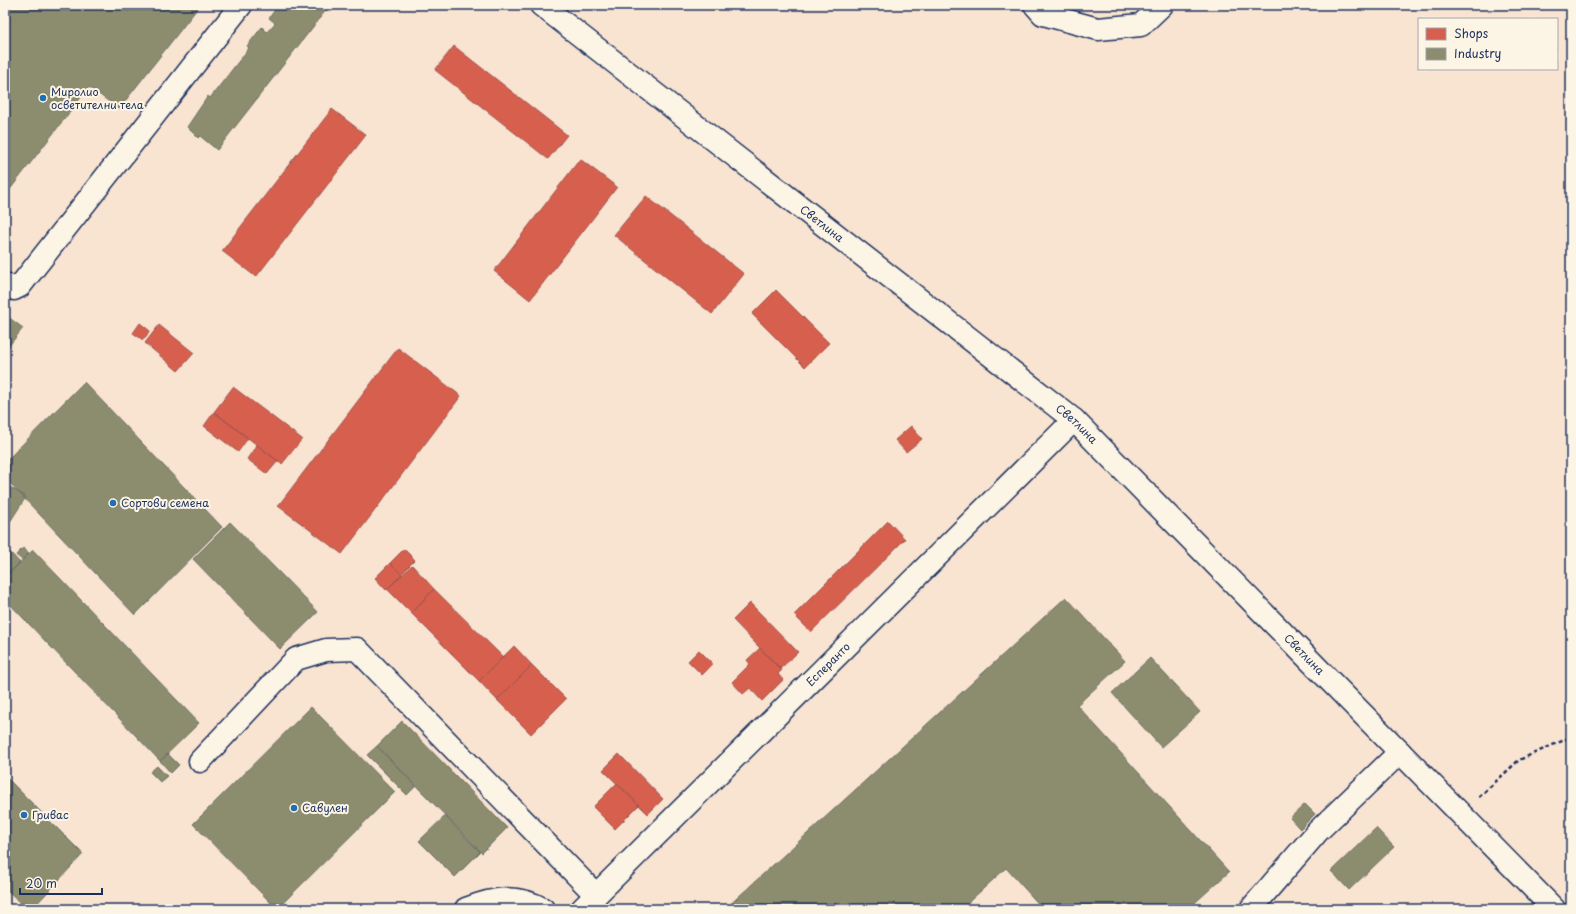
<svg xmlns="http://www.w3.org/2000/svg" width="1576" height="914" font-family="'Playpen Sans',sans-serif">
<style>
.built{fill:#f9e4d1;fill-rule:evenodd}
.shops{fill:#d6604d;stroke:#9e5152}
.industry{fill:#8c8c6e;stroke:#6a7069}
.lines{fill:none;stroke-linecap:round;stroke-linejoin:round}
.minor-casing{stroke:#1b2f5e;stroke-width:25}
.path{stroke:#1b2f5e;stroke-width:2.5;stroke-dasharray:4 3;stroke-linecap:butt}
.minor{stroke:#fcf5e5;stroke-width:22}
.poi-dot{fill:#1f6fb2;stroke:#fcf5e5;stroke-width:1.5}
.labels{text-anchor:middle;stroke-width:4;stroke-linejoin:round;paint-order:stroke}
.poi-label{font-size:11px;fill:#1b2f5e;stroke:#fcf5e5;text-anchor:start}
.street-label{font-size:11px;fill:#1b2f5e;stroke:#fcf5e5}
</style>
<rect width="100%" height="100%" fill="#fcf5e5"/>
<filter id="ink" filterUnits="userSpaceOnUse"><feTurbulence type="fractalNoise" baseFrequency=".025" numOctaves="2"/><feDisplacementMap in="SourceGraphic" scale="8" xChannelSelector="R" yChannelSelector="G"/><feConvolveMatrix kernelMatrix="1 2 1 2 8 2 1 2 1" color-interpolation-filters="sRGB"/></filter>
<g filter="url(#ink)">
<path class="built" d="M5,5H1571V909H5ZM1419,19H1557V69H1419Z"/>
<path class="shops" d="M454,46L567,135L548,159L435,70Z
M332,109L366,135L256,277L222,251Z
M580,159L617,187L530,300L494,271Z
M646,196L744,274L712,314L614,235Z
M776,290L829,343L805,367L752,314Z
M140,323L150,331L143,340L133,333Z
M159,325L194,353L178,371L145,343Z
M398,348L461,396L342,554L278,506Z
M233,387L302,439L282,464L214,412Z
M214,412L248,438L238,452L204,426Z
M911,426L922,439L906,452L895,440Z
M257,445L278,461L267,474L247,459Z
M888,521L905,539L811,632L794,615Z
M404,549L415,560L401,574L390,563Z
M390,563L402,575L386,590L375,578Z
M412,565L434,589L411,613L387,589Z
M434,589L503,657L479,681L411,613Z
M750,603L798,652L780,669L733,620Z
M514,646L532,665L497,700L479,681Z
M760,648L782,670L778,674L783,680L762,701L750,688L743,694L732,682L750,664L747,660Z
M699,650L713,664L702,675L688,661Z
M532,665L566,699L531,734L497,700Z
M619,754L663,799L648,814L603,770Z
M617,783L639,805L615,829L593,807Z"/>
<path class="industry" d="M5,5H200L119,109L89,87L5,196Z
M282,5H330L217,150L200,136L198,138L187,127L208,96L210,98L249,48L247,46L262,27L267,32L275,23L269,18L277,7L279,9Z
M8,317L23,328L5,351V321Z
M84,382L222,527L135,615L5,478V462Z
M5,484L26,497L6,528H5Z
M230,522L318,612L280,649L193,559Z
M23,548L29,553L22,560L16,555Z
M33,550L199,723L160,761L5,599V577Z
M10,552L20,563L7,575L5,573V557Z
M1066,597L1125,661L1077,705L1229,872L1188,909H1043L1006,868L961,909H725Z
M1150,658L1200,712L1161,747L1112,693Z
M311,707L395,792L277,909L193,824Z
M402,721L507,828L482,853L377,746Z
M377,746L416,786L407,795L367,755Z
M168,754L179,765L171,773L160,761Z
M157,766L167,776L160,782L150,772Z
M5,776L83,854L32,909H27L5,888Z
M1305,804L1315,814L1300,829L1290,818Z
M445,816L480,852L455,877L419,841Z
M1376,828L1394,847L1349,890L1331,871Z"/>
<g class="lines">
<g class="minor-casing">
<g id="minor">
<path id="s1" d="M541,5L1074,420L1554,909"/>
<path d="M1035,5L1043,14L1098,29L1141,25L1162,5"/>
<path d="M5,284L14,289L20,286L241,5"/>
<path d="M200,761L296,659L326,650L357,649L596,895"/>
<path d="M466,909C494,898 516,894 543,909"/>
<path id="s2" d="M582,909L1074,420"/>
<path d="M1251,909L1318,831L1400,752"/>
</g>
</g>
<path class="path" d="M1479,797L1519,760L1571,737"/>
<use href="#minor" class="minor"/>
</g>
</g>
<g class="poi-dot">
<circle cx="43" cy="98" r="4"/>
<circle cx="113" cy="503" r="4"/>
<circle cx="294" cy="808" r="4"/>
<circle cx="24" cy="815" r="4"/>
</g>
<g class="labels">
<g class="poi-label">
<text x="51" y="96">Миролио<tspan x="51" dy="13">осветителни тела</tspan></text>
<text x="121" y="507">Сортови семена</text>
<text x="302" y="812">Савулен</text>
<text x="32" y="819">Гривас</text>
</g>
<g class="street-label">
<text dy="4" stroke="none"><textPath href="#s1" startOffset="356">Светлина</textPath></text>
<text dy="4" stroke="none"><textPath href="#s1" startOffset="680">Светлина</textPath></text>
<text dy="4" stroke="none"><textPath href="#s1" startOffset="1004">Светлина</textPath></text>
<text dy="4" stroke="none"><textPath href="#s2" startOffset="347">Есперанто</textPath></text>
</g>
</g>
<rect width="1576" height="914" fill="none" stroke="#fcf5e5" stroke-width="20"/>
<rect x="10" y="10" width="1556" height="894" fill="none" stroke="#1b2f5e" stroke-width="1.5" filter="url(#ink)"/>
<rect x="1418" y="18" width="140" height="52" fill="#fcf5e5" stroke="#a2a6af"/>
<rect x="1426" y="28" width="20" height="12" fill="#d6604d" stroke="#a2a6af"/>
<text x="1454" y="38" font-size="12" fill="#1b2f5e">Shops</text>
<rect x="1426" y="48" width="20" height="12" fill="#8c8c6e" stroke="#a2a6af"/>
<text x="1454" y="58" font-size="12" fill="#1b2f5e">Industry</text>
<path d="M20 888v6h82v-6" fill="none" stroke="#1b2f5e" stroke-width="2"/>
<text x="26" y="888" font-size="12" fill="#1b2f5e" stroke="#fcf5e5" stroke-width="3" paint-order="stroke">20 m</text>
</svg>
